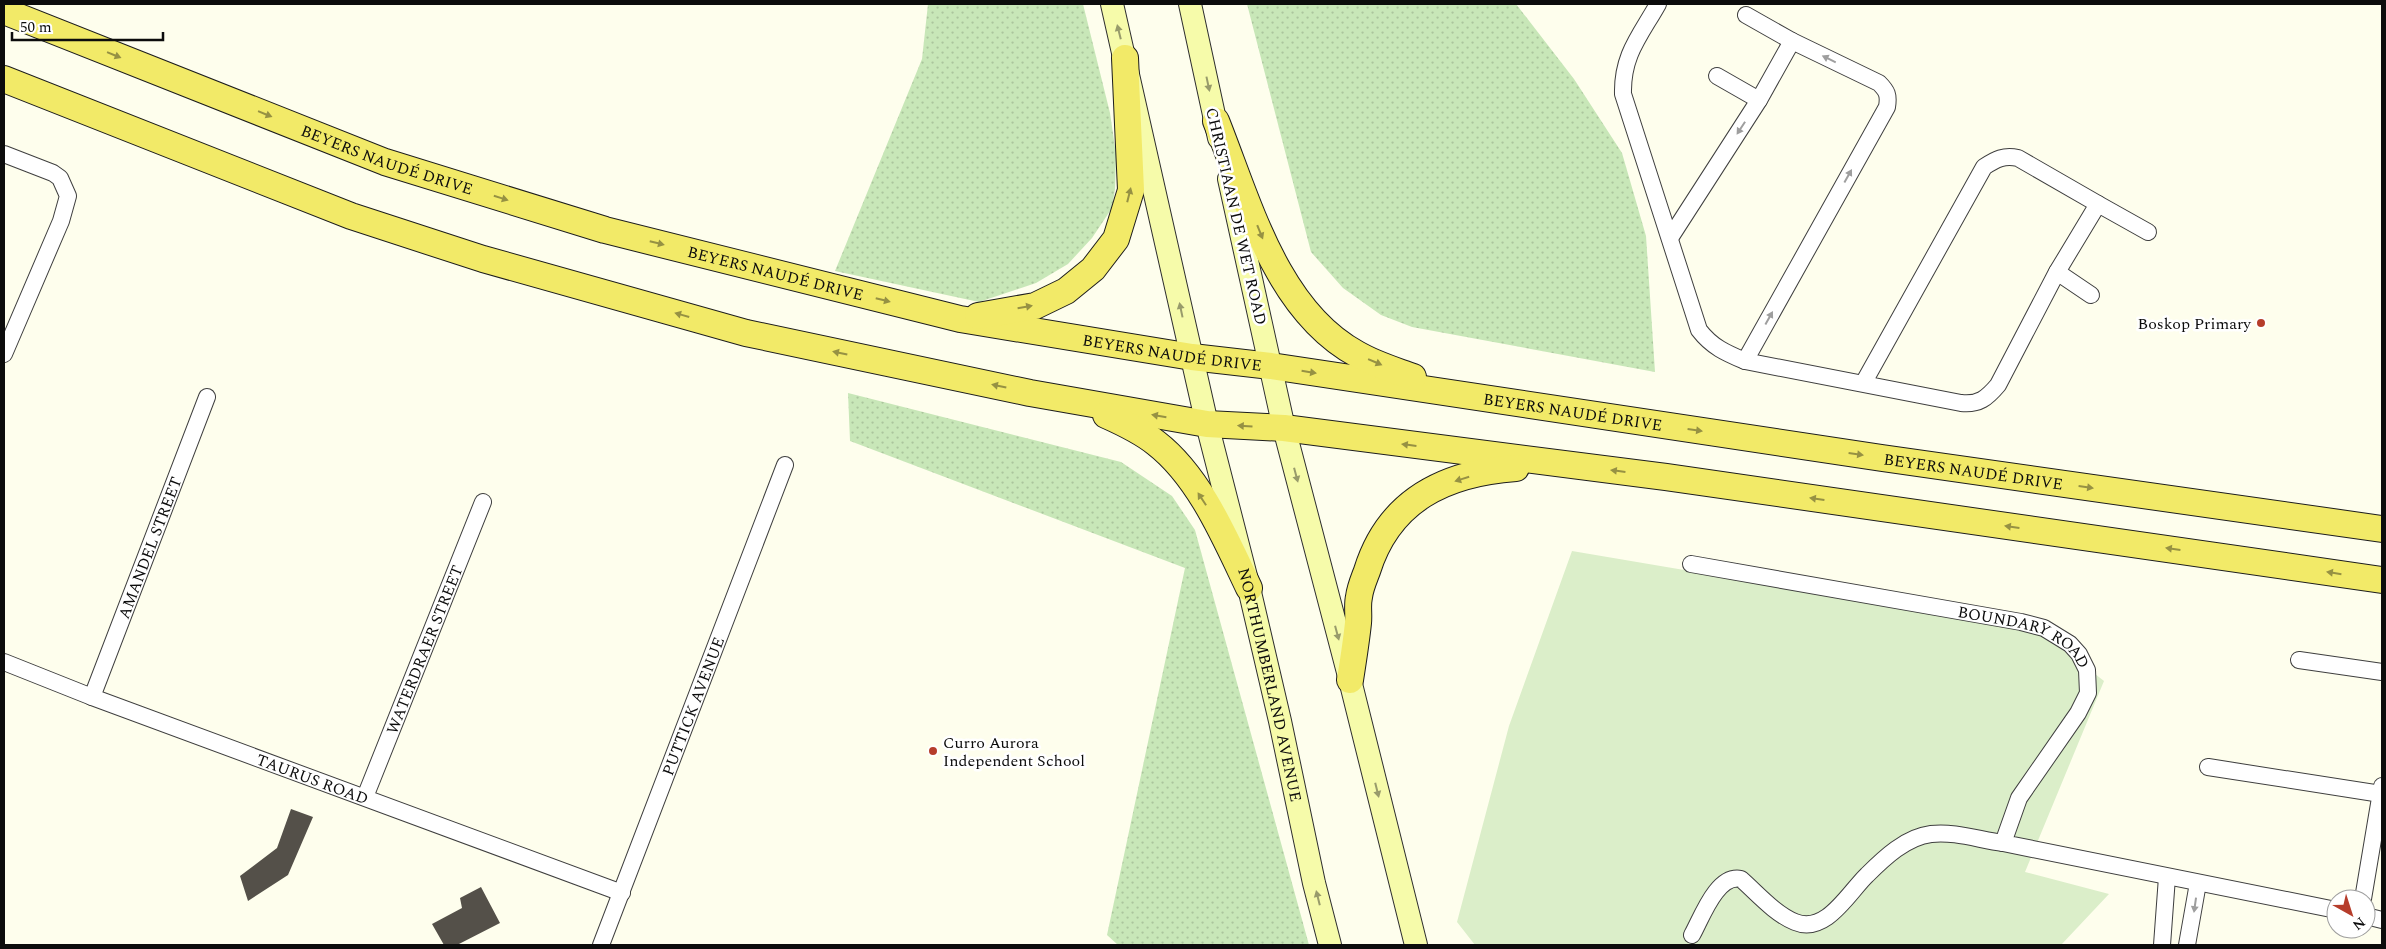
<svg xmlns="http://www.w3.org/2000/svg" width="2386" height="949" font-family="Spectral,serif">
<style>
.green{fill:url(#green-dots)}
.pitch{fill:#dbeec9}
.building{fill:#545049}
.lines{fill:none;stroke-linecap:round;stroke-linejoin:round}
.street-casing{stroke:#3f3f3f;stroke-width:18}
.secondary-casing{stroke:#2e2e2e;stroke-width:24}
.primary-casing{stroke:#1d1d1d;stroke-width:28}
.street{stroke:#fff;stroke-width:16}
.secondary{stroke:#f6fbaa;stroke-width:22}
.primary{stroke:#f2ea68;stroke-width:26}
.oneway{fill:#989b6b}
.oneway2{fill:#969143}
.oneway3{fill:#9e9e9e}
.poi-dot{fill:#b63d2b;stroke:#fff;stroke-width:2}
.labels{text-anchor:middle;stroke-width:5;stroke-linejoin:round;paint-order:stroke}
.street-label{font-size:16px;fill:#0c0c0c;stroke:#fff}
.poi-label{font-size:16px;fill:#0c0c0c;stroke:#fff;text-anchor:end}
</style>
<defs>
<pattern id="green-dots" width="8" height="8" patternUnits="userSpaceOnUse" patternTransform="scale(1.25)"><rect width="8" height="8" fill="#c8e7b8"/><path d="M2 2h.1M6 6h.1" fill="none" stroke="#abc59d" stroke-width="1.8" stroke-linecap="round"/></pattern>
</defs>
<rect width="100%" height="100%" fill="#fefeed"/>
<path class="green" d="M928,4H1083L1110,113L1116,154L1115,189L1112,208L1092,238L1068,264L1036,283L979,302L835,271L922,59Z
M1247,4H1516L1574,79L1622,153L1646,236L1655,372L1412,327L1381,315L1343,288L1311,252Z
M848,393L1121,462L1172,496L1195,530L1309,945H1118L1107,935L1185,568L850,441Z"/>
<path class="pitch" d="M1572,551L2039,630L2104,681L2025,872L2109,894L2061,945H1475L1457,922L1509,726Z"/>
<path class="building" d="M291,809L313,817L288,875L248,901L240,876L277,848Z
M481,887L500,923L457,945H444L432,924L462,908L460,898Z"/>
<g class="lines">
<g class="street-casing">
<g id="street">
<path d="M1658,4C1640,36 1622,55 1623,94L1699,330C1712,347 1726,353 1745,361L1961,403C1979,405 1987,398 1998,385L2057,272L2098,204L2018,158C2004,155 1996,159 1984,167L1864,382"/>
<path d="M1717,76L1759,100"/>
<path d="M4,154L53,173L60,178L68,196L61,221L4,354"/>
<path d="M2098,204L2148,232"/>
<path d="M1670,238L1759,100L1792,41"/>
<path d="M2057,272L2091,295"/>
<path d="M1745,361L1887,107C1889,95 1887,91 1879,83L1792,41L1746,15"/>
<path id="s1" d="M1691,564L2021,622L2044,628L2070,644L2079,654L2087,670L2088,693L2078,713L2019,798L2003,843L2336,910"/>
<path d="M2299,660L2382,672"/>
<path id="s2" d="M4,662L92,697L622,893"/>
<path id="s3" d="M92,697L207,397"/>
<path d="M2208,767L2381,794"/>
<path id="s4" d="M365,797L483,502"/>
<path d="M2363,899L2382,786"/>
<path d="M2366,916L2382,920"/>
<path d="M1692,935C1702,917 1717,874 1741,879C1757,893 1775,914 1795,922C1826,935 1849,892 1867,875C1884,858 1906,837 1931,834C1954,831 1980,840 2003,843"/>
<path id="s5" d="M601,945L785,465"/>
<path d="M2162,945L2167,877"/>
<path d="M2187,945L2198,883"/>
</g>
</g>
<g class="secondary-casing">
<g id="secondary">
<path id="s6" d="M1112,4L1207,424L1249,588L1280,721L1314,883L1330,945"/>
<path d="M1190,4L1219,138"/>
<path d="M1229,179L1284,428L1350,680L1416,945"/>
</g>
</g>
<g class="primary-casing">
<g id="primary">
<path id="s7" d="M4,11L385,162L605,230L960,319L1192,357L1271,366L1882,458L2382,529"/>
<path d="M4,79L351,216L483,259L746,333L1030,393L1207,424L1284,428L1666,477L2382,580"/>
<path d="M1216,121C1248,201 1276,310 1357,354C1374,364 1394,370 1413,377"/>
<path d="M978,316L1035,306L1066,291L1093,269L1116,239L1131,190L1125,58"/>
<path d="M1106,415C1124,423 1141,431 1156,443C1200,477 1226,540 1249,588"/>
<path d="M1350,680C1353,661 1356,642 1358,623C1359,614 1357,605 1359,597C1360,588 1364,579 1367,571C1389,500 1445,473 1516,468"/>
</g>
</g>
<use href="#street" class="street"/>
<use href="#secondary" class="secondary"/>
<use href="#primary" class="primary"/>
</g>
<defs><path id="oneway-solid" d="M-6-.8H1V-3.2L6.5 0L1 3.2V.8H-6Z" transform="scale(1.25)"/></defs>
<g class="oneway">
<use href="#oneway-solid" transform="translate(1119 32) rotate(-104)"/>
<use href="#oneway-solid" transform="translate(1208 84) rotate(78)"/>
<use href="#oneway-solid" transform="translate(1181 310) rotate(-102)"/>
<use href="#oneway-solid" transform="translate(1296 475) rotate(75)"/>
<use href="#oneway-solid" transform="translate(1337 633) rotate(75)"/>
<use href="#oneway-solid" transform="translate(1377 790) rotate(76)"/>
<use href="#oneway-solid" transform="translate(1318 898) rotate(-104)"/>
</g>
<g class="oneway2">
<use href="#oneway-solid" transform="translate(114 55) rotate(22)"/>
<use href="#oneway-solid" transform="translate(265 114) rotate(22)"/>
<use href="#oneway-solid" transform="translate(1129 195) rotate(-76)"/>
<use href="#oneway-solid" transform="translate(501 198) rotate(17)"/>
<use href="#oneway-solid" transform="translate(1260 232) rotate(68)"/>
<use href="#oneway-solid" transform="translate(657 243) rotate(14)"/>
<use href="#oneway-solid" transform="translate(883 300) rotate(14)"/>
<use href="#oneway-solid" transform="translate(1025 307) rotate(-10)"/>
<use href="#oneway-solid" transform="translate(682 315) rotate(-164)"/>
<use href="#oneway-solid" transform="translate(840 353) rotate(-168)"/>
<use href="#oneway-solid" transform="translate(1375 362) rotate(23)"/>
<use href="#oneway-solid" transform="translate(1309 372) rotate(9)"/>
<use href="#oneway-solid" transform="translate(999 386) rotate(-168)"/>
<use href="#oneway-solid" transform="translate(1159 416) rotate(-170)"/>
<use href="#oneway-solid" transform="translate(1245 426) rotate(-177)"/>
<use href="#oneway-solid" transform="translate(1695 430) rotate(8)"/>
<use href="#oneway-solid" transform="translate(1409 445) rotate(-173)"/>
<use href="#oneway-solid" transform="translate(1856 454) rotate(8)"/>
<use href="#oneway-solid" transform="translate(1618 471) rotate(-173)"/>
<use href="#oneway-solid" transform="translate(1462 479) rotate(163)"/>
<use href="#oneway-solid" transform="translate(2086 487) rotate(8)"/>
<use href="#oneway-solid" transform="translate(1202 499) rotate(-123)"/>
<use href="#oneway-solid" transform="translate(1817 499) rotate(-172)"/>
<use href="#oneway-solid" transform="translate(2012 527) rotate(-172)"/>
<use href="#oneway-solid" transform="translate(2173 549) rotate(-172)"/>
<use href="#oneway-solid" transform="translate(2334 573) rotate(-171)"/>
</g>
<g class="oneway3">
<use href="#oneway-solid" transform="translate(1829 59) rotate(-154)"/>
<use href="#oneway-solid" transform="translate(1741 128) rotate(123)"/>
<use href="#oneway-solid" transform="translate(1848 176) rotate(-61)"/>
<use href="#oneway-solid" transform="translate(1769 318) rotate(-61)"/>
<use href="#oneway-solid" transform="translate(2195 905) rotate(98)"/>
</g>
<g class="poi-dot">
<circle cx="2261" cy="323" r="5"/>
<circle cx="933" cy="751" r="5"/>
</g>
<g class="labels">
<g class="street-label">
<text dy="6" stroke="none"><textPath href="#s7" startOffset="411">BEYERS NAUDÉ DRIVE</textPath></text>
<text transform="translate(1237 216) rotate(77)" y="6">CHRISTIAAN DE WET ROAD</text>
<text dy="6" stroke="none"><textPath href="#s7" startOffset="816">BEYERS NAUDÉ DRIVE</textPath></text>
<text dy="6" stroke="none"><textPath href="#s7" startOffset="1221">BEYERS NAUDÉ DRIVE</textPath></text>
<text dy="6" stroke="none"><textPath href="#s7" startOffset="1626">BEYERS NAUDÉ DRIVE</textPath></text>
<text dy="6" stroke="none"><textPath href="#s7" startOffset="2031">BEYERS NAUDÉ DRIVE</textPath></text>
<text dy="6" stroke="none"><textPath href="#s3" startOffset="160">AMANDEL STREET</textPath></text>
<text dy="6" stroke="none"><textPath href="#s1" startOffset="344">BOUNDARY ROAD</textPath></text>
<text dy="6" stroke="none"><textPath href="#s4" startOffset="159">WATERDRAER STREET</textPath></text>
<text dy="6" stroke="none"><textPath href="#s6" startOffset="699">NORTHUMBERLAND AVENUE</textPath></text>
<text dy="6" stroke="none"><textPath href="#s5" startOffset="256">PUTTICK AVENUE</textPath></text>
<text dy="6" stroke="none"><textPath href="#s2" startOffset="330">TAURUS ROAD</textPath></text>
</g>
<g class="poi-label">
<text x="2251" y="329">Boskop Primary</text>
<text x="943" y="748" text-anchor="start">Curro Aurora<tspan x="943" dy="18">Independent School</tspan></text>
</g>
</g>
<rect width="2386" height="949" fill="none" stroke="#0c0c0c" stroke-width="10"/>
<g transform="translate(2351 914) rotate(141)"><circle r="24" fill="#ffffff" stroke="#9e9e9e"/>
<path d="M0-4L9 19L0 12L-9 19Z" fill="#b63d2b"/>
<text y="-8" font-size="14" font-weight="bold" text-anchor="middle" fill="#0c0c0c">N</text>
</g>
<path d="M12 32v8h151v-8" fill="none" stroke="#0c0c0c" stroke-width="2.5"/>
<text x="20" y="32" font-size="15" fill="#0c0c0c" stroke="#ffffff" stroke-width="4" paint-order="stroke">50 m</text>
</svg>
